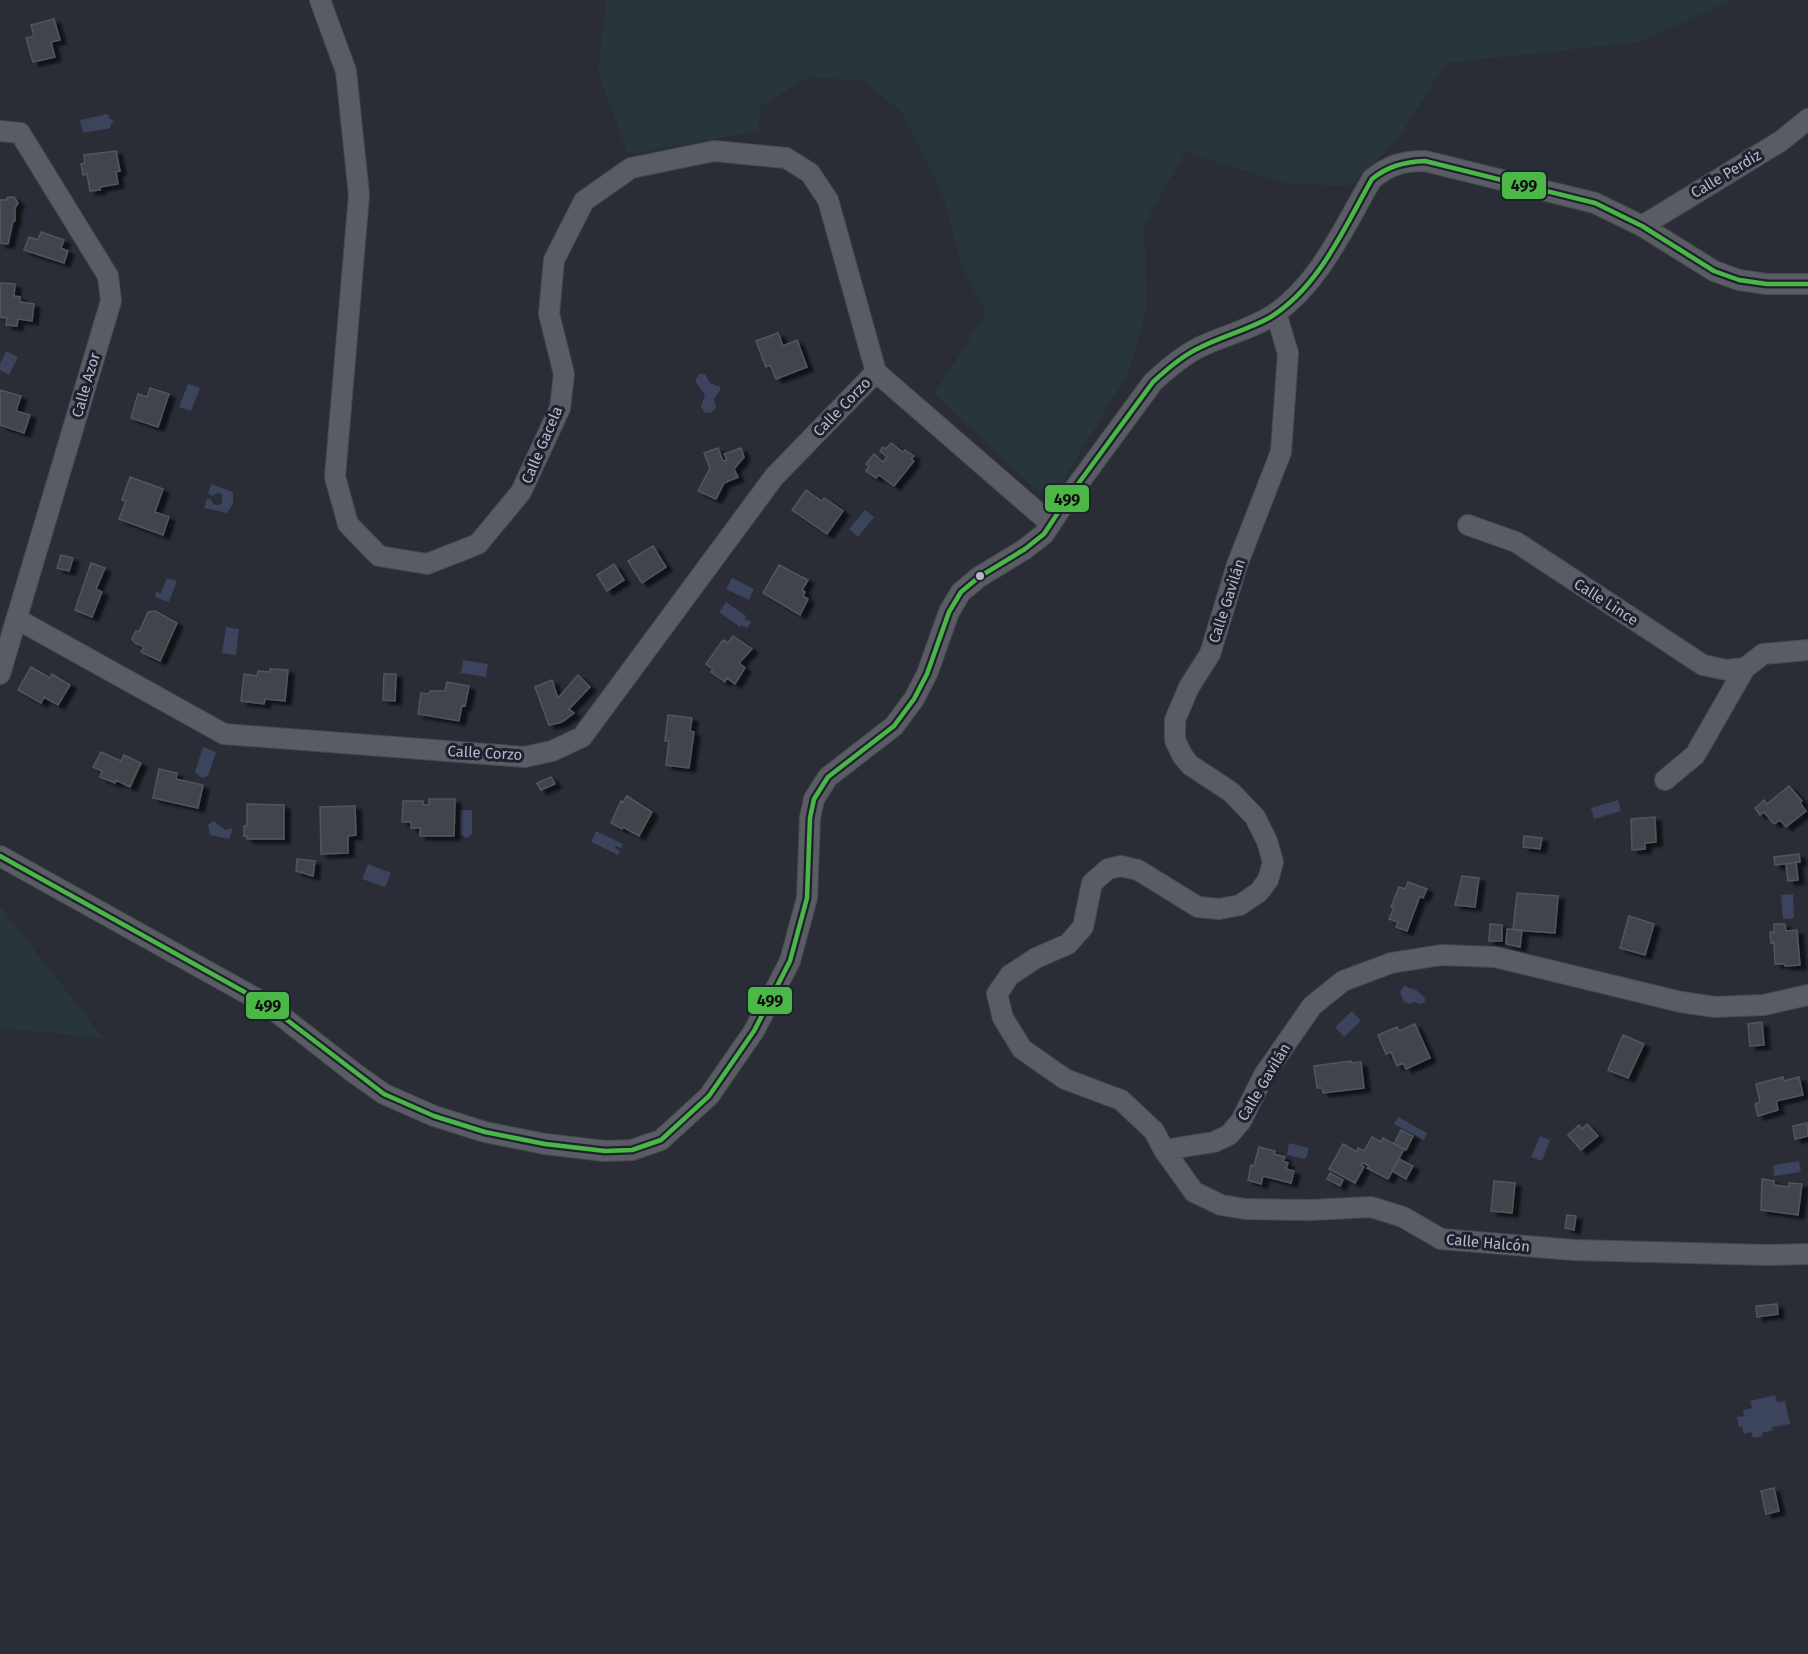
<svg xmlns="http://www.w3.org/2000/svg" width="1808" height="1654" font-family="'Fira Sans',sans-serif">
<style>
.green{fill:#28363b}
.water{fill:#3b435d}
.building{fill:#41444b;stroke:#52555d;stroke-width:1.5;filter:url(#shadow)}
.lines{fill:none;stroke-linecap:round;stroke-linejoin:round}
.street-casing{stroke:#484a50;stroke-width:22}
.street{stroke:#5a5c63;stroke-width:20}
.bus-1-casing{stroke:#1e222f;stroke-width:9}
.bus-1{stroke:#4ab747;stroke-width:4.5}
.bus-dot{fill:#b5b8c6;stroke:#1e222f;stroke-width:2}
.labels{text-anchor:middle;stroke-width:6;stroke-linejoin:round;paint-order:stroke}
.street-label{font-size:15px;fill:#b5b8c6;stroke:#1e222f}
.line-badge{stroke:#1e222f;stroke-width:2}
.pale-badge-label{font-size:16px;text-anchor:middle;font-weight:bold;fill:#111}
</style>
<defs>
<filter id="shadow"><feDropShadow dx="6" dy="4" stdDeviation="1.5" flood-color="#0009"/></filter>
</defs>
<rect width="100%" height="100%" fill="#2a2d36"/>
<path class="green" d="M604,0H1732L1639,42L1446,63L1396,142L1349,186L1288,184L1185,152L1144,225L1147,309L1129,371L1050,502L934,394L986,313L962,267L943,196L904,115L865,81L809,77L760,107L759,131L628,154L598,72L606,4Z
M0,906L103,1038L0,1028Z"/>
<path class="water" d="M108,114L109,118L114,121L110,126L111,128L83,133L80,120Z
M6,351L18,357L9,375L0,370V364Z
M699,374H705L710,383L720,387V390L714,399L716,408L711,413L704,412L701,407L705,395L695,381Z
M188,384L200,388L191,411L179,407Z
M211,484L233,492V504L227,513L204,508L207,498L212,500L213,504L219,505L222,503V494L216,493L213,496L208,494Z
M865,510L874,517L858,537L849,529Z
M167,578L177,581L169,602L155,597L156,592L161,593Z
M732,578L754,589L749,600L726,589Z
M726,602L746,616L745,619L751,622L747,628L741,625L740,627L719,612Z
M226,627L239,629L236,655L222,653Z
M463,660L488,664L486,677L462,673L458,675L461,672Z
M203,747L216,752L208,776L202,778L195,772Z
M1618,800L1621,811L1594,819L1591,808Z
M460,810H472V834L467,838L460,834Z
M214,821L225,830L233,828L229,839L210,835L208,825Z
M596,831L623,844L621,848L616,846L615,848L620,851L618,855L591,842Z
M368,864L391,873L385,887L362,879Z
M1793,894L1794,918L1783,919L1781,895Z
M1404,986L1416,990L1425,998V1002L1421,1004L1414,1002L1410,1004L1404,1002L1400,992Z
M1352,1011L1361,1021L1344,1037L1335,1027Z
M1398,1117L1427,1133L1424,1140L1394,1124Z
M1540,1136L1550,1140L1542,1161L1531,1157Z
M1289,1143L1309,1148L1306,1159L1287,1155Z
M1799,1161L1801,1172L1774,1176L1773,1165Z
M1775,1395L1777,1402L1785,1401L1790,1424L1772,1427L1773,1430L1762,1433L1763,1436L1753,1438L1751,1432L1744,1434L1742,1427H1739L1737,1417L1744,1416L1743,1410L1752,1408L1750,1401Z"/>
<path class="building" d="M54,19L60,40L51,42L55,57L33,62L26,38L34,36L31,25Z
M116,151L120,171L116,172L118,184L100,187V190L90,191L87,174L83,175L81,164L85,163L84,155Z
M8,197H14L18,203L15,208V221H13L8,244L0,243V200H6Z
M41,232L64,240L61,248L68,251L64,263L24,250L29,237L38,240Z
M0,283L15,284L14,296L20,297V302L34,304L32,321L18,319L17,326L6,325L7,318L0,317Z
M778,333L783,346L797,340L807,367L776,379L770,365L766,367L756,341Z
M150,388L169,394L158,427L131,418L138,394L147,397Z
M0,390L21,396L16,411L30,415L24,433L0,425Z
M891,443L903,452L905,450L914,456L911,459L914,461L894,486L879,475L876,478L866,471L869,466L866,464L874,454L883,462L887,457L880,451L883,447L886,449Z
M718,448L723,461L727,460L724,454L741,448L744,457L734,469L738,477L724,483L716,499L698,491L710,468L704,453Z
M130,477L163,489L155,512L169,517L163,535L119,519L126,501L122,500Z
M806,490L822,501L824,498L843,511L827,534L792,510Z
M653,546L666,567L642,583L628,561Z
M61,555L73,558L69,571L57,568Z
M91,563L105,568L96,589L102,592L92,617L75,610Z
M614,564L624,580L607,591L597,575Z
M779,565L808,580L802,590L805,592L803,596L808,599L800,615L763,593Z
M155,611L177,623L160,661L141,652L144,647L135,643L132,639L136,631L139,632L148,612Z
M733,636L752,649L739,663L745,668L735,684L727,678L725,682L711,672L713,669L706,664L723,640L728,643Z
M31,667L50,678L52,674L70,685L58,705L44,697L41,703L18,690Z
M270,669L288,670L285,701L265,699L264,704L241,701L244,674L257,676L258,671L270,672Z
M384,674H396L395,701L383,700Z
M578,675L590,687L569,709L574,713L562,722L549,725L535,687L552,680L558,698Z
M447,682L469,686L465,706L462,705L459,721L418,714L421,693L429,694L430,691H445Z
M668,715L692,718L690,731L694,732L689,768L666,765L669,741H665Z
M101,752L121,761L124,755L141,763L130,787L116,780L115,783L100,777L102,771L93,767Z
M159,769L177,773L176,779L203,785L198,808L153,798Z
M551,777L555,784L541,790L537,783Z
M1789,786L1802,801L1800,803L1806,811L1786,827L1780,820L1774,824L1764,812L1760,815L1755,808L1764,800L1767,804Z
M627,796L652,812L639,836L623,827L622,829L611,823L621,801L623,802Z
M429,799H455L454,836H420V828H411V822H402L403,801H423V805H429Z
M247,804L284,805V839H247V836H244V826H247Z
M355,806L356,835L348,836V853L321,854L320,807Z
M1655,817L1656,842L1645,843V849L1632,850L1631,819Z
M1524,836L1542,838L1540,849L1523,847Z
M1799,854L1800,862L1775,865L1774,857Z
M297,859L315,861L313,876L296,871Z
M1796,862L1798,880L1788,881L1786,864Z
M1462,876L1479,878L1475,907L1455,905Z
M1408,882L1427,889L1423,898L1420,896L1407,931L1396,927L1398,922L1389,919L1394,908L1391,907L1399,887L1405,889Z
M1517,893L1558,896L1555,933L1513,930Z
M1629,916L1654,924L1645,955L1620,948Z
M1490,924L1502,925V941H1489Z
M1774,924H1785L1786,931L1797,930L1800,965L1785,966V964H1775L1774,942L1771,943L1770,932H1774Z
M1507,929L1522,930L1520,947L1506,944Z
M1762,1022L1764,1045L1750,1046L1748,1024Z
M1415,1024L1430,1058L1406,1069L1403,1063L1397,1066L1391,1052L1386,1054L1378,1035L1397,1027L1399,1031Z
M1623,1035L1644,1044L1628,1078L1608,1070Z
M1351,1061V1063L1361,1062L1364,1088L1323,1093L1322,1088H1317L1314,1066Z
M1783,1077L1784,1081L1799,1077L1803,1095L1776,1101L1778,1110L1758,1116L1755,1104L1760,1102L1756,1084Z
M1807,1123L1808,1136L1795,1139L1793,1126Z
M1587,1124L1598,1136L1581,1150L1568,1135L1579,1125L1582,1129Z
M1401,1130L1413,1136L1406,1150L1394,1144Z
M1372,1137L1381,1142L1383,1138L1404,1149L1388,1179L1367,1168L1369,1166L1363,1163L1361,1165L1364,1167L1355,1183L1329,1169L1343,1144L1357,1152L1358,1148L1364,1151Z
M1259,1147L1275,1151L1274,1154L1285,1157L1283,1161L1288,1163L1286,1169L1294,1171L1291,1183L1263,1176L1261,1184L1248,1180L1251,1165L1254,1166Z
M1399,1159L1413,1166L1406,1179L1392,1171Z
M1330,1173L1343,1180L1340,1186L1327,1179Z
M1762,1179L1774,1181V1185L1789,1187V1183L1802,1184L1798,1215L1761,1210Z
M1494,1181L1515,1183L1512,1213L1491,1211Z
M1567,1215L1576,1216L1574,1230L1565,1228Z
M1777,1304L1778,1314L1757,1317L1756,1306Z
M1774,1488L1779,1511L1766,1514L1761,1491Z"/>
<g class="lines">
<g class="street-casing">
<path id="street" d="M320,0L346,71L359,195L335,477L348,524L379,556L427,564L478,544L521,492L560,408L564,374L549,314L554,260L584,201L631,168L714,151L786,158L810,173L828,200L876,372L1051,524
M0,131L20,133L108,276L111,301L0,674
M1642,226L1781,141L1808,119
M1276,313L1288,353L1281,452L1237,565L1210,654L1189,687L1175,720V740L1182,755L1190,765L1231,792L1255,817L1267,841L1273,862L1268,880L1259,892L1240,905L1219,909L1198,907L1138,870L1121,866L1108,869L1092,883L1083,927L1068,944L1036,958L1010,975L997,994L1003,1018L1022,1049L1065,1079L1121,1100L1154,1131L1164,1150L1214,1142L1229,1135L1241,1121L1264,1075L1312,1006L1343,981L1391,963L1441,955L1495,957L1681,1002L1715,1007L1764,1005L1808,995
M1468,525L1516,542L1703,665L1727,670L1745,668L1763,654L1808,650
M17,619L224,734L525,757L552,751L582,737L774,477L876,372
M1665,780L1695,755L1745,668
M0,856L266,1004L353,1072L384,1094L434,1116L485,1132L545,1144L605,1151L632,1150L661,1140L709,1096L754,1031L790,961L807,898L810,818L814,799L828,777L894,726L914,699L927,674L949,612L961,592L979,577L1025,549L1044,534L1067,499L1153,382C1168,368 1182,356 1200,347C1225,335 1253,329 1276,313C1321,281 1345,225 1372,179C1389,165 1403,161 1425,161L1595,203L1642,226L1714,271L1739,280L1767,284H1808
M1164,1150L1194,1192L1221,1205L1245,1209L1310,1210L1371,1207L1403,1217L1441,1239L1574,1250L1766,1255L1808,1254"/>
</g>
<use href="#street" class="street"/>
<g class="bus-1-casing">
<path id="bus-1" d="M0,856L266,1004L384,1094L434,1116L485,1132L545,1144L605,1151L632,1150L661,1140L709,1096L754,1031L790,961L807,898L810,818L814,799L828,777L894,726L914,699L927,674L949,612L961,592L979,577L1025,549L1044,534L1067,499L1153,382C1168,368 1183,355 1201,347C1223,336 1247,330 1269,318C1319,288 1344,228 1372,179C1388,166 1404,162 1425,161L1595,203L1642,226L1714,271L1739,280L1767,284H1808"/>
</g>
<use href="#bus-1" class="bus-1"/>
</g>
<circle class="bus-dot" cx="980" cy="576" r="5"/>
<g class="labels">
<g class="street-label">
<text transform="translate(1726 174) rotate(-31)" y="5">Calle Perdiz</text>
<text transform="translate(86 385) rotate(-74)" y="5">Calle Azor</text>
<text transform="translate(842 407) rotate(-46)" y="5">Calle Corzo</text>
<text transform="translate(542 445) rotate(-67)" y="5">Calle Gacela</text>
<text transform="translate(1227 601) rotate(-72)" y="5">Calle Gavilán</text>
<text transform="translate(1606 602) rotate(33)" y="5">Calle Lince</text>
<text transform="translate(485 753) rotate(3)" y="5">Calle Corzo</text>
<text transform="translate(1264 1082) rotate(-59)" y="5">Calle Gavilán</text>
<text transform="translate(1488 1243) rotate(5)" y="5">Calle Halcón</text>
</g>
</g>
<g class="line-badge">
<rect x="1501" y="171" width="46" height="29" rx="6" fill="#4ab747"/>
<rect x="1044" y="484" width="46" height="29" rx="6" fill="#4ab747"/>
<rect x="747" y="986" width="46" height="29" rx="6" fill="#4ab747"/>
<rect x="245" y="991" width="45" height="29" rx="6" fill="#4ab747"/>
</g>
<g class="pale-badge-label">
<text x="1524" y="191">499</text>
<text x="1067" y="505">499</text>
<text x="770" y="1006">499</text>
<text x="268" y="1011">499</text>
</g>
</svg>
